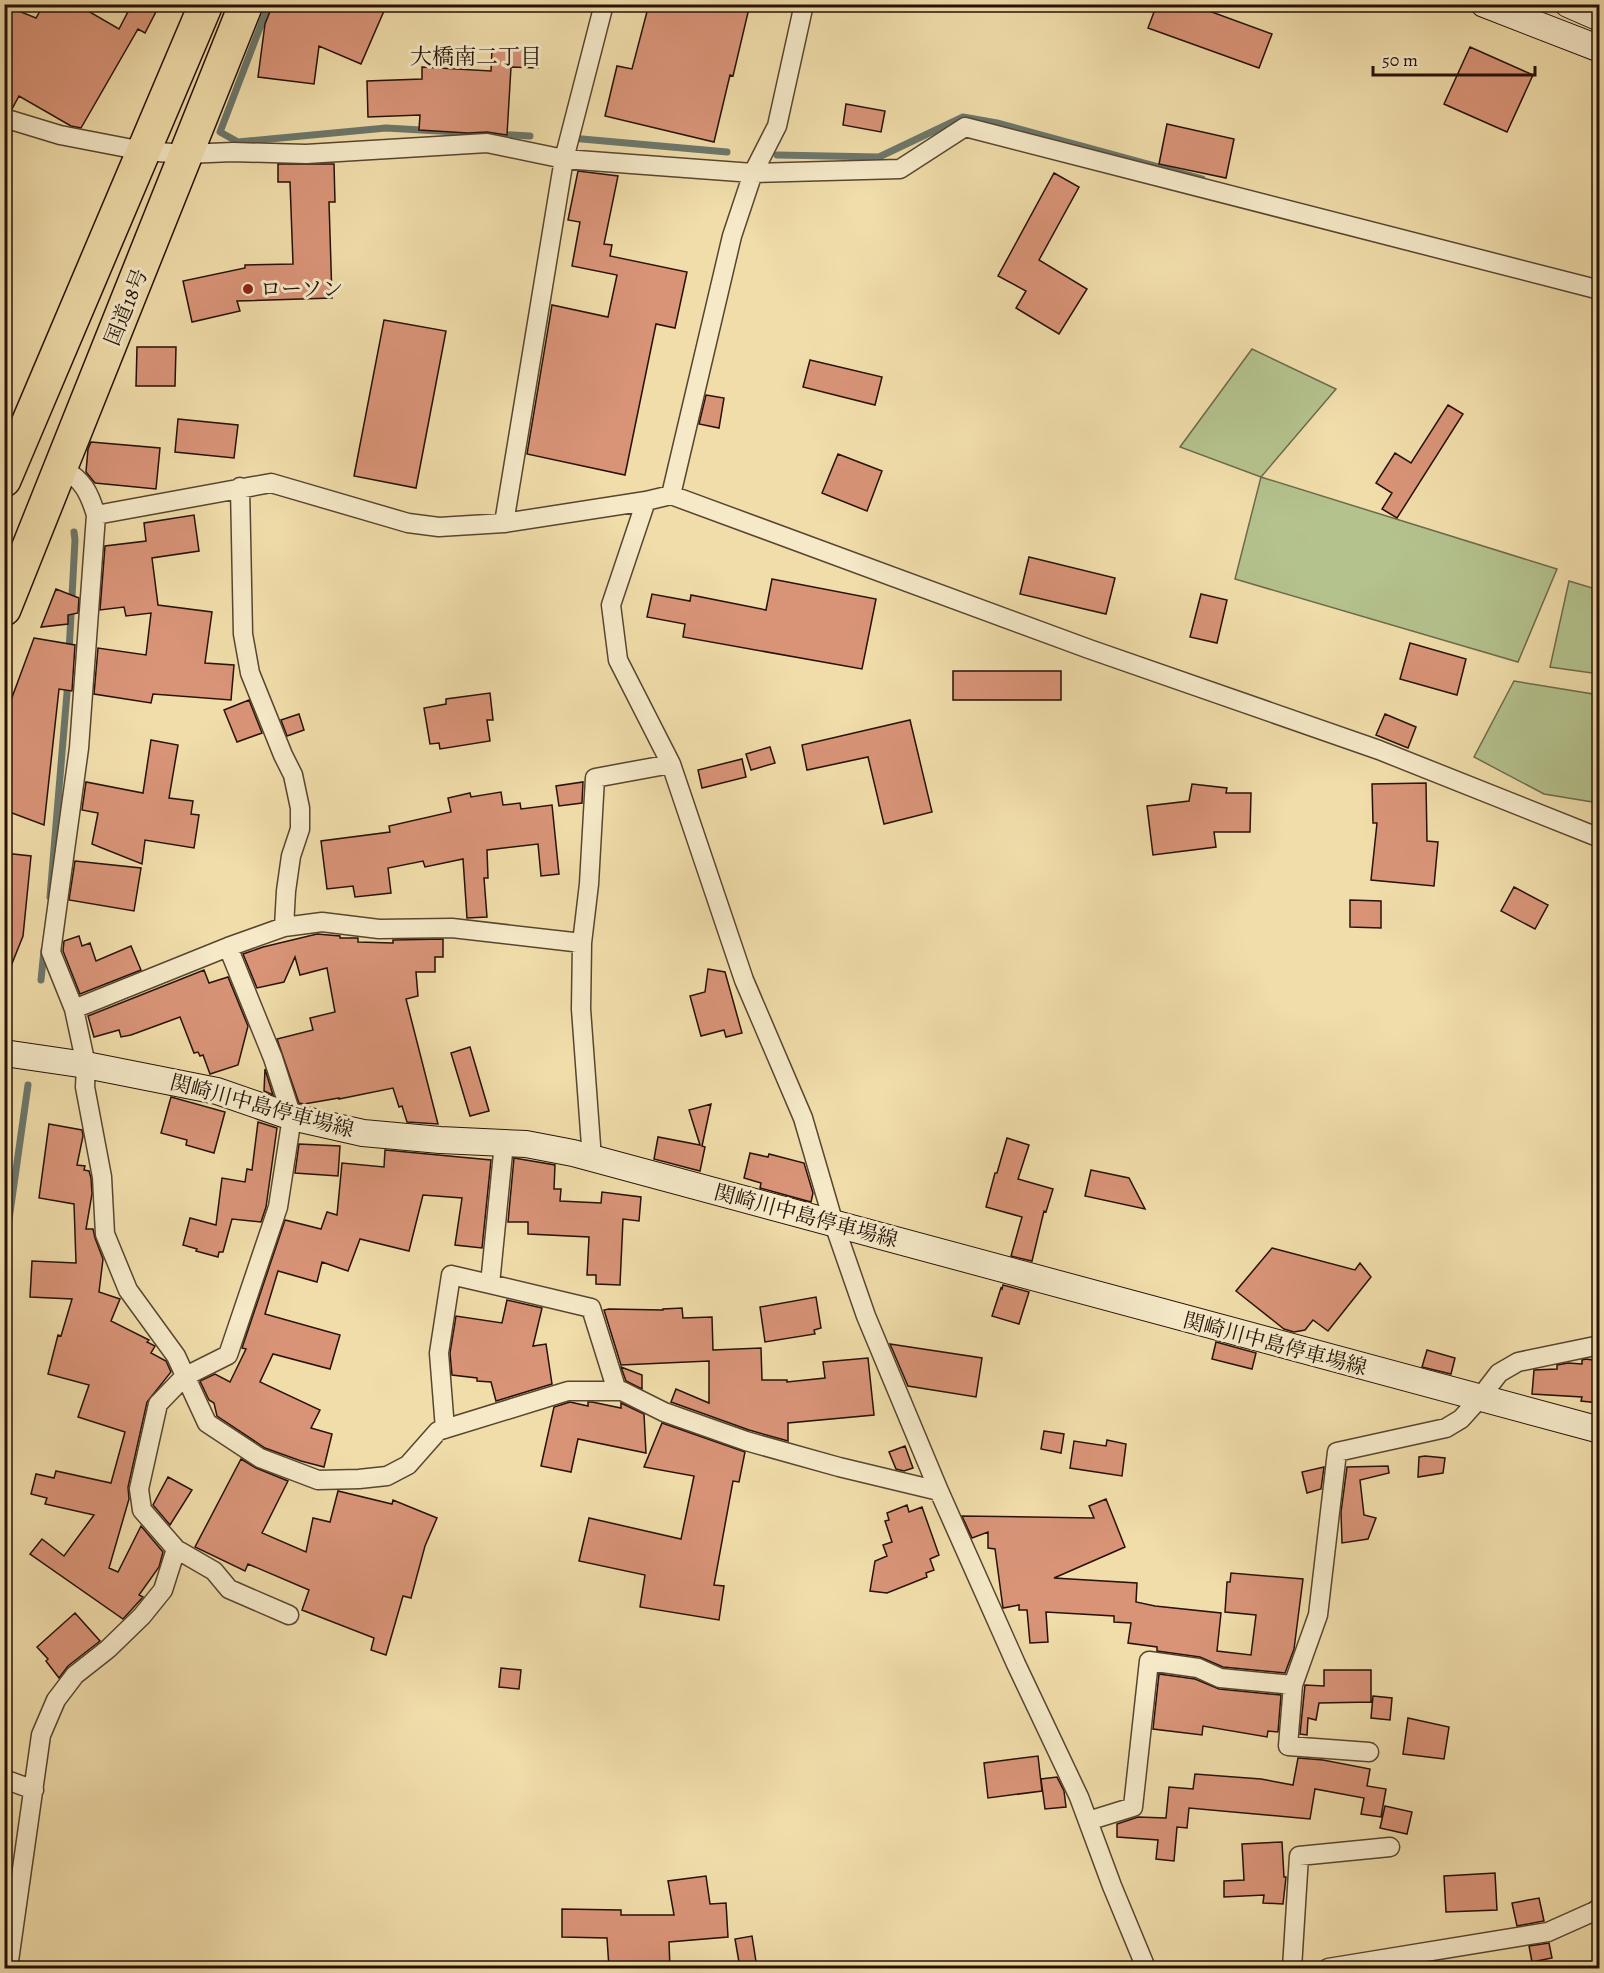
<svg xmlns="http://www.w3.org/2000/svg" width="1604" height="1973" font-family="Alegreya,'Noto Serif JP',serif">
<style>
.green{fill:#b4c28d;stroke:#6d6a4a;stroke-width:1.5}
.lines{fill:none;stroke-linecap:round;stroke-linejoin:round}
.stream{stroke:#6c776b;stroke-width:7}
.building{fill:#d99478;stroke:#261207;stroke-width:1.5}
.street-casing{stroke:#584530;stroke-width:21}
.secondary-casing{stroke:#261207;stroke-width:28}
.highway-casing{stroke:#261207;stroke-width:36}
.street{stroke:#f5e9c8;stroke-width:18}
.secondary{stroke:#f5e9c8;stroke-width:26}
.highway{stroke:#f0ddaa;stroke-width:33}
.poi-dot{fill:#8f2418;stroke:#f5e9c8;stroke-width:2}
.labels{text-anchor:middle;stroke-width:6;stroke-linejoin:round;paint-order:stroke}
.poi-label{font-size:21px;fill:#261207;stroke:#f5e9c8;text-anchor:start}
.street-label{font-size:21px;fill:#261207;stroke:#f5e9c8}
.neighbourhood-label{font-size:22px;fill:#261207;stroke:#f5e9c8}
</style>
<rect width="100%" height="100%" fill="#f0ddaa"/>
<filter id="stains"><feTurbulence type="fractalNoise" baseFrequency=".00333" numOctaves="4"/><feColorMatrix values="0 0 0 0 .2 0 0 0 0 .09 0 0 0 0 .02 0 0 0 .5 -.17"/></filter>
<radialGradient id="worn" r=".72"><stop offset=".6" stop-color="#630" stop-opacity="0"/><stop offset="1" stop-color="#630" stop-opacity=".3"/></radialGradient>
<path class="green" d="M1252,349L1336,389L1261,477L1557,569L1518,662L1235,579L1261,477L1180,447Z
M1569,581L1599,590V674L1550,667Z
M1514,681L1599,695V803L1544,794L1474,757Z"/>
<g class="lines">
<path class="stream" d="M269,4L220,132L238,142L386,128L530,136
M571,138L727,152
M777,155L879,157L963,117L997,123L1202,179
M69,652L75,540L74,532
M50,897L68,681
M41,980L44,950
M4,1255L28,1085
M4,1660V1697"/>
</g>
<path class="building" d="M44,4H76L119,29L132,4H160L145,33L138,29L81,128L71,126L19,96L12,109L4,107V5L36,18Z
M273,4H387L361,64L319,46L314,84L258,77L265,24Z
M649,4H750L733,76L730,75L714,142L605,116L617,66L632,69Z
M1157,4H1190L1272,34L1259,68L1148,28Z
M1470,47L1533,75L1507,132L1444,104Z
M492,49L538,51V68L511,67L507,135L487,132L468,133L419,130L420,115L368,117L367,81L422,79V67L491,71Z
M846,104L885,111L881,132L843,125Z
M1167,124L1234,139L1226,178L1159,164Z
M278,164H334L335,202H329L332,298L237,301L240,311L192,322L183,281L245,268V265L293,264L290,182H278Z
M578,171L618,176L604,244L612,245L610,256L687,272L675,328L656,324L625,475L527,454L552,305L608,317L617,275L572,266L580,222L568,220Z
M1054,173L1079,187L1039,260L1087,289L1059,334L1016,308L1026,291L998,276Z
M384,320L446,331L416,488L354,476Z
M137,347H176L175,386H136Z
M810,360L882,377L875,405L803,387Z
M706,395L724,398L719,428L699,424Z
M1448,405L1463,414L1397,518L1382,509L1392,493L1376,483L1395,453L1411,463Z
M178,419L238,425L234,458L175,452Z
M91,442L160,448L156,489L95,483L86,472L88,449Z
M838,454L882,471L867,511L822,493Z
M194,515L199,551L152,558L158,605L212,612L205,663L234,665L231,700L153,694L151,703L94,694L98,648L146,655L151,613L126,616L124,607L100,610L105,546L146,541L144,523Z
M1029,557L1115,578L1106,614L1020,594Z
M772,579L876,599L862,669L683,637L685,624L647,617L652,594L690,601L691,595L766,610Z
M56,589L79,598L78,613L68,615V624L41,627Z
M1201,594L1227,600L1217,643L1190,637Z
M34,638L75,645L72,691L59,689L44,825L4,810V719Z
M1410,643L1466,659L1457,695L1400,679Z
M953,671H1061V700H953Z
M490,693L493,720H487L490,741L440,749L439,743L430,744L424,708L446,704V699Z
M249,700L262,733L237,742L224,710Z
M299,714L304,730L287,736L281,720Z
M1385,714L1416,727L1408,748L1376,735Z
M910,720L932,812L884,824L868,757L807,770L802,745Z
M151,740L178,745L169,798L193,801L191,814L199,815L194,848L145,840L142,864L92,844L98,813L82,810L86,782L143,793Z
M770,747L775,763L751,770L746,754Z
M742,759L746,777L702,788L698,770Z
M583,782L582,803L559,806L556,786Z
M1426,783L1427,841L1438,842L1434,886L1371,880L1377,823H1373L1372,784Z
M1192,784L1227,788L1226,793H1251L1250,832H1214L1216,847L1153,855L1147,806L1189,801Z
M501,792L503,805L520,803L521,809L552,805L559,874L541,876L538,844L487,850L488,878H484L487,917L467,918L463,859L425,867L423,861L388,868L391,893L355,897L353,886L327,889L321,841L390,832L389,826L451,812L448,798L470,793L471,797Z
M4,853L31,856L23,936L5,981Z
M75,861L141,868L134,911L69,900Z
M1514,887L1548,905L1535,929L1501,911Z
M1350,900L1381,901V928L1350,927Z
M317,934L340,936V938H358V942L393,943V940L443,939V957H435V972H416L418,996L406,999L438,1124L407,1122L402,1106L399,1107L393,1088L339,1099V1098L304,1104L299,1103L277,1039L313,1030L310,1018L335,1012L327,968L300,975L295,957L284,982L257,988L243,954L263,947Z
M79,936L82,946L90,943L96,961L131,946L141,970L80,994L63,951L64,941Z
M708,969L725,972L742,1033L726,1037L724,1030L701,1036L690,996L705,992Z
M204,970L209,983L228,977L248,1026L238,1065L210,1074L203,1055L200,1056L198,1052L194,1053L180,1017L131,1035L121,1037L119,1030L94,1037L88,1016Z
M470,1047L489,1111L470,1116L451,1053Z
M265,1069L273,1095L264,1091Z
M171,1097L225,1112L214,1153L186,1145L187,1140L161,1133Z
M711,1104L702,1146L705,1147L700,1171L654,1159L658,1137L700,1145L689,1110Z
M258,1122L277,1128L266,1207L261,1222L232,1219L223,1252H219L218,1257L196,1251L197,1249L183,1245L190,1218L216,1225L222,1178L245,1182L247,1169L252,1170Z
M49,1124L82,1130L83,1136L77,1165L85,1166L84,1170L89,1171L91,1178L92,1194L86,1229H93L95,1238L103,1259L99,1292L120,1299L111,1321L149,1340L147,1342L155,1346L151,1353L166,1361L171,1372L147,1402L128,1487L129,1499L109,1568L118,1572L141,1526L163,1552L159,1567L139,1595L143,1597L123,1619L30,1554L42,1539L64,1556L94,1515L45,1504L47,1498L31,1494L36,1474L54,1478L56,1471L111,1483L125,1432L78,1417L89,1385L48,1374L58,1335L61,1336L72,1299L30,1297L32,1261L76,1263L74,1204L39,1198Z
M1007,1138L1029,1145L1018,1179L1053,1189L1046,1212L1044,1211L1032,1261L1011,1256L1022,1217L986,1207L995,1173H997Z
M299,1144L340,1146L338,1176L295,1173Z
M385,1150L491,1160L482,1248L455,1245L462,1198L423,1195L409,1251L360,1239L348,1271L322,1262L317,1282L278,1271L265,1314L340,1335L330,1369L273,1354L260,1382L320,1410L311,1428L332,1434L324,1467L301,1461L265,1448L217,1416L214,1403L209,1400L200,1381L215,1374L230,1382L246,1349L242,1348L285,1220L321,1229L327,1212L337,1215L342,1163L384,1167Z
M750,1153L768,1157L769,1154L804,1163L813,1193L811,1202L760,1188L761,1183L744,1178Z
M514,1158L555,1165L554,1189H561L560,1201L601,1203L602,1192L641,1197L639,1221L623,1219L620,1285L596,1284V1275H587L589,1237L528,1234V1222H508Z
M1091,1170L1129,1178L1145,1209L1085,1196Z
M1272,1248L1355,1270L1360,1263L1371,1277L1328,1331L1313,1320L1305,1330L1294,1332L1284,1329L1236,1291Z
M1003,1285L1029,1292L1019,1324L992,1316L1001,1288L1002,1289Z
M816,1297L821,1328L814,1330L815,1334L765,1342L760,1307Z
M507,1300L542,1308L533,1346L546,1344L552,1384L496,1401L491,1382L477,1381V1378L452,1375L450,1353L456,1316L502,1323Z
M682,1308L683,1318L712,1317L713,1350L761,1348L762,1380H787V1382L825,1378L823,1362L868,1358L874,1415L788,1423V1441L749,1430L671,1402L676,1389L709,1403V1361L621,1365L604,1310L609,1309L663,1310V1309Z
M1216,1342L1256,1353L1252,1369L1212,1359Z
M890,1344L982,1358L976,1397L908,1386Z
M1427,1350L1455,1358L1451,1374L1422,1367Z
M1586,1359L1599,1361V1403L1581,1401L1582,1397L1532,1394L1534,1370L1557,1369V1365L1568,1363L1582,1364V1360Z
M621,1367L642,1375V1389L626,1381Z
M570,1402L588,1406V1402H592L621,1408V1403L644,1414L646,1453L578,1439L571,1472L541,1466L554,1407Z
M662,1423L745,1452L739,1482L733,1481L714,1585L724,1586L719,1620L640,1607L645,1575L579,1561L589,1518L681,1539L694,1476L644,1467Z
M1044,1431L1064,1434L1061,1453L1041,1449Z
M1107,1440L1126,1444L1122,1476L1070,1468L1074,1441L1106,1446Z
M905,1446L913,1468L904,1471L896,1469L889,1452Z
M1425,1456L1445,1458L1443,1473L1418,1477L1419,1457Z
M241,1459L256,1468L288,1481L262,1533L306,1552L313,1518L330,1522L338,1491L392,1504L393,1500L437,1518L425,1546L411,1598L403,1596L386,1655L371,1650L374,1638L302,1610L309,1590L248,1564L245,1571L195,1547Z
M1388,1466L1389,1473L1360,1480L1364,1515L1376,1518L1368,1539L1342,1543L1341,1512L1347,1467Z
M1324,1467L1321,1489L1307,1493L1302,1472Z
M168,1477L192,1490L170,1525L153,1505Z
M1106,1499L1125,1547L1054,1578L1137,1583L1136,1602L1155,1606L1221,1613L1217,1651L1251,1655L1256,1615L1225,1612L1227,1582H1230L1231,1573L1303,1579L1294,1649L1285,1673L1223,1667L1200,1657L1157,1651V1647L1128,1643L1131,1623L1114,1622V1616L1046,1612L1048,1642L1030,1643L1027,1610H1019V1605L1003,1608L995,1549L988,1548V1532L972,1538L962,1516L1094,1518L1089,1506Z
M907,1505L909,1512L922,1507L939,1555L930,1559L934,1570L926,1573L927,1577L887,1593L870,1591L875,1561L887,1556L883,1545L892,1542L885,1521L889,1520L887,1513Z
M75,1613L100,1641L68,1666L59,1678L46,1661L48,1659L37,1647Z
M501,1668L521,1670L519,1689L499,1687Z
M1324,1670H1371V1702L1319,1703L1316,1720L1308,1718L1307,1735L1300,1734L1305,1685L1324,1686Z
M1159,1674L1195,1679L1219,1689L1281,1695L1278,1732L1268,1731L1267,1737L1203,1726L1202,1735L1153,1729Z
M1373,1696L1392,1698L1390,1720L1371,1718Z
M1408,1718L1449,1727L1444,1759L1403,1754Z
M1038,1756L1042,1791L988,1798L984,1763Z
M1298,1758L1323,1760L1370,1769L1367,1786L1386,1789L1381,1817L1361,1814L1364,1798L1315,1789L1310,1819L1189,1808L1187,1828L1177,1827L1174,1861L1156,1859L1158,1840L1117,1837V1824L1138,1817L1166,1818L1169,1787L1193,1789L1195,1774L1261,1779L1293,1785Z
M1057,1777L1064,1791L1066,1807L1045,1809L1041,1779Z
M1385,1806L1412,1812L1407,1834L1380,1828Z
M1282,1842L1284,1877H1286L1283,1904L1263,1903L1264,1895L1224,1897V1881L1244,1880L1242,1844Z
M1495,1873L1497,1910L1446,1912L1444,1876Z
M706,1876L710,1904L726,1903L728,1937L669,1942L670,1968H609L607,1938L562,1937V1909L621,1910V1915H674L668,1881Z
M1539,1898L1544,1921L1517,1926L1512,1903Z
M752,1936L757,1968H740L735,1939Z
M1549,1943L1552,1958L1532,1962L1529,1946Z"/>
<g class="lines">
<g class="street-casing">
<path id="street" d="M4,118L60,135L143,151L186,154L233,152L306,154L487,143L564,159L753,173L900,169L965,127L1600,290
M62,468C83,480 89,492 96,515L79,748L51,952L74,1009L86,1065L85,1087L102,1177L105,1234L128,1290L176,1356L207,1423L260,1458L318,1480L359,1479L387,1476L408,1465L438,1431L568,1391H622L664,1412L746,1441L839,1467L939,1491
M240,487L243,634L250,673L283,755L293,775L300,808V829L291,856L286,891L284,927
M671,495L732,236L753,173L777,126L804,4
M646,501L611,605L618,660L671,764L744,980L803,1118L834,1224L866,1316L939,1491L1016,1664L1079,1797L1112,1886L1146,1968
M96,515L271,483L408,523L439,527L504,523L646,501L671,495L1089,649L1379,750L1600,838
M504,523L564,159L604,4
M74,1009L228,947L284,927L322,922L379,929L452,928L582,943
M592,1159L581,1009L582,943L589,884L595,778L671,764
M490,1284L591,1308L617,1391
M445,1429L439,1353L451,1275L490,1284L504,1143
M176,1549L214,1571L229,1589L289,1615
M1369,1752L1288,1746L1293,1685L1318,1615L1337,1452L1446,1428L1461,1419L1479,1399L1499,1373L1518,1362L1600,1345
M4,1779L34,1790
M1088,1821L1133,1807L1149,1661L1198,1668L1220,1678L1293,1685
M8,1968L41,1735L56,1700L75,1675L108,1649L142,1616L163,1590L176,1549L142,1510L139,1489L158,1404L184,1377L228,1355L278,1207L292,1117L273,1058L228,947
M1292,1968L1299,1856L1390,1847
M1328,1968L1548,1932L1595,1911L1600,1907"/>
</g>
<g class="secondary-casing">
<path id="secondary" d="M1484,4L1600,49
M1568,4L1600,18
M4,1053L86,1065L217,1091L292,1117L363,1133L440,1140L526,1144L573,1153L1600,1430"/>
</g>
<g class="highway-casing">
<path id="highway" d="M4,480L206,4
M4,609L246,4"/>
</g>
<use href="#street" class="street"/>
<use href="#secondary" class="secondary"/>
<use href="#highway" class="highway"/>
</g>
<circle class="poi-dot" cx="248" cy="289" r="6"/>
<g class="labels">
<g class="poi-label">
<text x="260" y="296">ローソン</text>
</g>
<g class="street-label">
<text transform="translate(126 307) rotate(-68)" y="7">国道18号</text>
<text transform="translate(262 1106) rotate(15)" y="7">関崎川中島停車場線</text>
<text transform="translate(806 1216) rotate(15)" y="7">関崎川中島停車場線</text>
<text transform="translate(1275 1344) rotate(15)" y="7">関崎川中島停車場線</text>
</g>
<g class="neighbourhood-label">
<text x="476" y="64">大橋南二丁目</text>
</g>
</g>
<rect width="1604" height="1973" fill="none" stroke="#f0ddaa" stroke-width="24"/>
<rect x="6" y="6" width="1592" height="1961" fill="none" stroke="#261207" stroke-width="3"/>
<rect x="12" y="12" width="1580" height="1949" fill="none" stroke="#261207" stroke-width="1.5"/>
<path d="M1373 66v9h162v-9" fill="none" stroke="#261207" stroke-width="3"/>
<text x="1382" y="66" font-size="18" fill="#261207" stroke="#f5e9c8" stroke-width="4.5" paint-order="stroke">50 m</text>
<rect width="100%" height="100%" filter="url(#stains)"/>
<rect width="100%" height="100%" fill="url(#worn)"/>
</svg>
